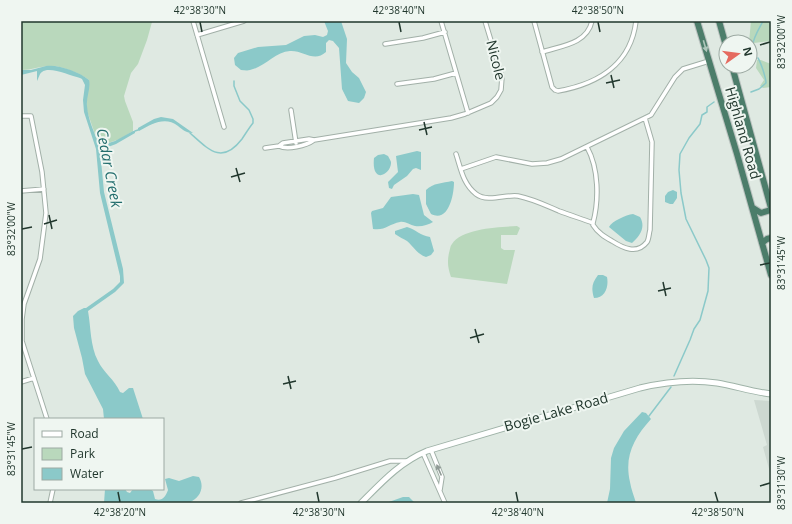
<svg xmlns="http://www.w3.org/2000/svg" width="792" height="524" font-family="'Open Sans',sans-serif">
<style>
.built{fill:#cdd8d1}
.green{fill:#b9d8bc}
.water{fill:#8bc9c9}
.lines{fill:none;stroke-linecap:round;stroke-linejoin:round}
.stream{stroke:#8bc9c9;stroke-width:1.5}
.minor-casing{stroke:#a2b0a8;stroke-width:5.5}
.secondary-casing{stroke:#9fb3a8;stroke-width:7}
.trunk-casing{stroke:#bcc3c0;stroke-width:8}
.minor{stroke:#fff;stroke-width:3.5}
.secondary{stroke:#fff;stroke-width:5}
.trunk{stroke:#4c7d6a;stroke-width:6}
.oneway{fill:#aec6bb}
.oneway2{fill:#909b96}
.ticks{fill:none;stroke:#21372d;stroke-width:1.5}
.labels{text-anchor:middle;stroke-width:4;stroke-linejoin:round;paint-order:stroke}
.street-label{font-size:14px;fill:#21372d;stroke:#eff6f1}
.water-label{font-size:15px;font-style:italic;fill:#226d6d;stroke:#eff6f1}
.neatline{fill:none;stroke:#21372d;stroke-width:1.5}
.ticks-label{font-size:10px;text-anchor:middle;fill:#21372d}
</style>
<rect width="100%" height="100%" fill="#dfe9e2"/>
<path class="built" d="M754,400L771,401V476L763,447L767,445Z"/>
<path class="green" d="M21,21H155L152,22L147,40L138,64L131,73L124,96L125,101L133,122V131L120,139L99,146L87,111L86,100L89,80C82,74 60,65 50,66C40,66 32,70 21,70Z
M751,21H771V41L754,43L749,42Z
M757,60H761L771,64V87L763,88L760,86L764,80L756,68Z
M517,226L520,228L517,235H501V248L504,250H515L507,284L451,277C448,268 447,262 449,253C450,250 450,246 452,244C462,228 500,227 517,226Z"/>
<path class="water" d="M324,21H341L347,39L346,63L352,72L359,78L366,92L364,98L359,103L348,101L342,89L339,48L333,41L329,40L326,43V52C314,63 303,50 290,51C275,52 265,67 250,70C247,71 244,70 241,70L235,65L234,58L238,53L258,47L286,45L304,36L315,35L323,37L327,35L328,31Z
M46,66C58,64 80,72 89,80C91,88 86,97 87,106C88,120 95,133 99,146L115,141L133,131H135V133L116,144L100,150L104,192L123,269L124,283L115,292L88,311C91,327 90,346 98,361C103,372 115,380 120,392L123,393L129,388H133L143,419H104L103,409L85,374L82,358L74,328L73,316L78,311L84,308H86L113,289L120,282V276L100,193L96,149L84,112L83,100L85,85L82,79L80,78C70,76 50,66 42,72C39,74 39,78 37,81V71L21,75V70H31Z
M161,117L173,119L193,133C186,133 183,130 178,126C165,116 152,124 139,131L138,130V128L154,119Z
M417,151L421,152V170L416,168L413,169L407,176L394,185L392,189L389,188L388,182L398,172L396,156Z
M384,154L388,156C388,156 391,161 391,162C392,174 371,186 374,158L378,155Z
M452,181L454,182C454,194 449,223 431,214L426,204V190C433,183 443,183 452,181Z
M673,190L677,192V198L673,204H670L665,202V196L668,192Z
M413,194L419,195L424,215L433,222C428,225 421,227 415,226C410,225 405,221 400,222C389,224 385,231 373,229L371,213L372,211L383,208L391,197Z
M633,214L640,217C646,227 640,236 632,243L626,241L609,227C612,221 626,215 633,214Z
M407,227C415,229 421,236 430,237L434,251L431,255L426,257C417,254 414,247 407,241C404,239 399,237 395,234V231Z
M598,275H603L607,277C609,287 605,298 594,298C591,288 592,283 598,275Z
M642,412L646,413L651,419C634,438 624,456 630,482C631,489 634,496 636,503H607L610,489L611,458L614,448L624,431Z
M193,476L199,477C205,487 200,498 190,502L104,503L105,489H125L127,492L130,493L133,489H150L153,491L155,499C162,502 166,496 168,490L165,479L169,478L179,481Z
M403,497H409L415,503H386Z"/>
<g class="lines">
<path class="stream" d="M753,47C751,41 760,27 763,21
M751,92L759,89L766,83C766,78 761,63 758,58
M135,131L138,130
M190,133C209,150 222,165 242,139C246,133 249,128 253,123V119L249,110L240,101L234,86V81
M674,376L690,340L694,329L700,320L708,291L709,268L706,260L686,219L681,193L679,170L680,154L689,138L700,124L702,115L707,112V107L714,102
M649,416L671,387"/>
<g class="minor-casing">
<path id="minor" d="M193,21L224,127
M441,21L468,113
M534,21L552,87L555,90L558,91C598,84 631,64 636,21
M197,35L244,21
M385,44L423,38L445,32
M542,52C561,46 587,44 592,21
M397,84L434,79L456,73
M291,110L296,143
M21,116H31L42,172L46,213L40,259L24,304L22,319V341L47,419
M279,146C287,150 306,146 314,140
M587,147C599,169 599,200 593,223
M265,148L279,146L283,143L309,139L314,140L451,118L465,114L491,103L497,97L501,90L502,77L485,21
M456,154C461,169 463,184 476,194C488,203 506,194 518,196C533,199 545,205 559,211C570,215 582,219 593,223
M461,169L496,157L532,164L547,163L561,159L651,115L675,77L683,69L709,61
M21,191L44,189
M593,223V225C598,233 605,237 612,241C623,248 637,255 647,242C649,239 649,233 650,230L652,142L645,118
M21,382L34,378
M431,450L442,477L440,490
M423,453L445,503
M50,503L53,489
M241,503L335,478L390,461H408"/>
</g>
<g class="secondary-casing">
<path id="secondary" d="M361,503C381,483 400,462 427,451L640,388C665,382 691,379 717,383C735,386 753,392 771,394"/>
</g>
<g class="trunk-casing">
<path id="trunk" d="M697,21L737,154L771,275
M719,21L726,46
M732,66L771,208
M753,208L761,213L771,210
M762,243L767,239L771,238"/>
</g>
<use href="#minor" class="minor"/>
<use href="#secondary" class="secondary"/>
<use href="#trunk" class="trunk"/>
</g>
<defs><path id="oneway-solid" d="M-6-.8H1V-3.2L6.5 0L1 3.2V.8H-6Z"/></defs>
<use class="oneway" href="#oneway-solid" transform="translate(705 46) rotate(74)"/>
<use class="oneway2" href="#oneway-solid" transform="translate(439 470) rotate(-113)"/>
<path class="ticks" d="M200,22L202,32M399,22L401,32M598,22L600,32M760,45L770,42M611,75L614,88M606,83L620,80M424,122L427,135M419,130L432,127M236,168L240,182M231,177L245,173M49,215L52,229M44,224L57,220M22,229L32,227M760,265L770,263M663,282L666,296M658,291L671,288M475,329L479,343M470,338L484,334M288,376L291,389M283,384L296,381M22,449L32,447M760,486L770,483M118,492L120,502M317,492L319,502M516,492L518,502M715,492L718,502"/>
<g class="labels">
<g class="street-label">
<text transform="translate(496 60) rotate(76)" y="5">Nicole</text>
<text transform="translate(743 133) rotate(74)" y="5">Highland Road</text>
<text transform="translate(556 412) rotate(-16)" y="5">Bogie Lake Road</text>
</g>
<g class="water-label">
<text transform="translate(109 168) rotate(79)" y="5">Cedar Creek</text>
</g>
</g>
<rect width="792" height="524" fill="none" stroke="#eff6f1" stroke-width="44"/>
<rect x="34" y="418" width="130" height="72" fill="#eff6f1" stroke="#9daaa3"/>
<rect x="42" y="431" width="20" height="6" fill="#ffffff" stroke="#9daaa3"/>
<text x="70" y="438" font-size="12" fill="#21372d">Road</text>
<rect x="42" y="448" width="20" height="12" fill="#b9d8bc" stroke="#9daaa3"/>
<text x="70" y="458" font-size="12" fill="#21372d">Park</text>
<rect x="42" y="468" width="20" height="12" fill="#8bc9c9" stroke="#9daaa3"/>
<text x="70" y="478" font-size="12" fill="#21372d">Water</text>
<g transform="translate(738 54) rotate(76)"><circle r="19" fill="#eff6f1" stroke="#9daaa3"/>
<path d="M0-3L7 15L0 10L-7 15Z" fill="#e56b60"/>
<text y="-6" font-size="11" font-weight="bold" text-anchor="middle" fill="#21372d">N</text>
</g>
<rect x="22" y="22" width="748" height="480" class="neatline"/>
<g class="ticks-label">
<text x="200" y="14">42°38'30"N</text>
<text x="399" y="14">42°38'40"N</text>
<text x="598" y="14">42°38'50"N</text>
<text transform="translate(781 42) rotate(-90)" y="4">83°32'00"W</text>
<text transform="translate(11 229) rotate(-90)" y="4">83°32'00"W</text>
<text transform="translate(781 263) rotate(-90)" y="4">83°31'45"W</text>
<text transform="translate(11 449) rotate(-90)" y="4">83°31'45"W</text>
<text transform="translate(781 483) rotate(-90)" y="4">83°31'30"W</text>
<text x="120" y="516">42°38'20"N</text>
<text x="319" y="516">42°38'30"N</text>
<text x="518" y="516">42°38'40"N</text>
<text x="718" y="516">42°38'50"N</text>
</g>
</svg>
